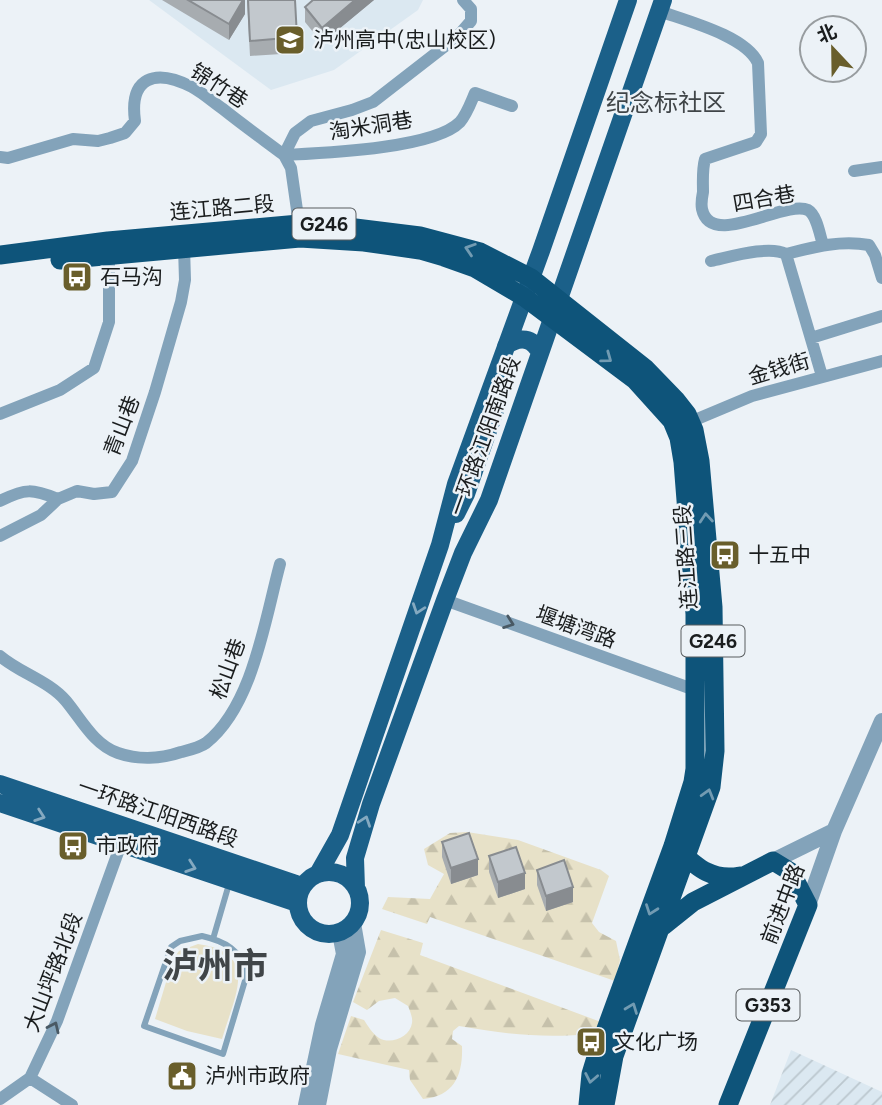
<svg xmlns="http://www.w3.org/2000/svg" width="882" height="1105" font-family="Figtree,'Noto Sans SC',sans-serif">
<style>
.built{fill:#dbe8f1}
.industrial{fill:url(#industrial-furrows)}
.green{fill:#e7e1c8}
.forest{fill:url(#forest-firs)}
.lines{fill:none;stroke-linecap:round;stroke-linejoin:round}
.service{stroke:#83a3ba;stroke-width:6}
.minor{stroke:#83a3ba;stroke-width:12}
.tertiary{stroke:#83a3ba;stroke-width:16}
.primary{stroke:#1b6089;stroke-width:18}
.trunk{stroke:#0e547a;stroke-width:19}
.wall{fill:#a7acb0}
.shaded-wall{fill:#888c90}
.building{fill:#c2c8cd;stroke:#888c90;stroke-width:2}
.oneway{stroke:#729bb2}
.oneway2{stroke:#84a9c0}
.oneway3{stroke:#495964}
.labels{text-anchor:middle;stroke-width:5;stroke-linejoin:round;paint-order:stroke}
.shield{fill:#ecf2f7;stroke:#595d5f;stroke-width:2}
.shield-label{font-size:19px;font-weight:bold;fill:#1a1d1e}
.poi-label{font-size:21px;fill:#1a1d1e;stroke:#ecf2f7;text-anchor:start}
.street-label{font-size:21px;fill:#1a1d1e;stroke:#ecf2f7}
.quarter-label{font-size:24px;fill:#404548;stroke:#ecf2f7}
.town-label{font-size:35px;font-weight:bold;fill:#404548;stroke:#ecf2f7}
</style>
<defs>
<pattern id="industrial-furrows" width="10" height="10" patternUnits="userSpaceOnUse" patternTransform="scale(1.75)"><rect width="10" height="10" fill="#dbe8f1"/><path d="M-1 1l2-2M0 10L10 0M9 11l2-2" fill="none" stroke="#bbc7ce"/></pattern>
<pattern id="forest-firs" width="22" height="20" patternUnits="userSpaceOnUse" patternTransform="scale(1.75)"><rect width="22" height="20" fill="#e7e1c8"/><path d="M5 1l3.5 6h-7zM16 11l3.5 6h-7z" fill="#c6c1ab"/></pattern>
</defs>
<rect width="100%" height="100%" fill="#ecf2f7"/>
<path class="built" d="M149,0H423L418,10L334,70L271,90Z"/>
<path class="industrial" d="M791,1050L882,1092V1105H770Z"/>
<path class="green" d="M198,944C261,953 234,997 222,1039L187,1031L155,1019L173,959L179,951Z"/>
<path class="forest" d="M467,832L518,840L601,870L609,876L592,923L599,932L616,941L620,960L615,981L430,917L427,924L382,909L388,897L430,899L444,874L428,865L424,849L450,833Z
M381,930L423,943L420,955L601,1022L594,1034C543,1038 510,1035 459,1026L453,1031L452,1039L462,1046C463,1074 455,1096 423,1099L410,1080L409,1070L338,1054L351,1016L364,1020C368,1026 372,1033 379,1038C391,1045 410,1037 412,1023C413,1018 410,1011 408,1006L395,998L379,1001L367,1010L353,1002Z"/>
<g class="lines">
<path class="service" d="M202,936C224,941 242,950 247,974L223,1054L144,1026L171,947L180,941Z
M213,939L229,884"/>
<path class="minor" d="M659,11C687,21 746,36 758,63L761,134L756,142L705,159C702,170 703,181 703,192C702,197 701,204 702,209C711,250 785,199 808,210C817,215 820,236 823,245
M0,157L8,158L73,139L98,141L110,138L125,133L135,121C129,77 155,68 192,87C203,93 213,102 223,109C243,125 264,140 284,155L295,133L311,121L352,110L373,102L458,36L471,21V9L463,0
M854,171L882,167
M299,224L291,168L284,155C322,153 434,149 460,122C467,114 471,102 475,93L512,106
M786,254C814,247 840,240 869,245L875,255L882,278
M711,261C730,257 769,245 786,254L822,376
M811,338L882,316
M0,414L60,390L94,368L109,322V248
M690,422L752,396L882,361
M0,501C26,488 32,489 58,499
M0,536L41,515L58,499L77,491L94,494L112,492L132,461L155,392L181,302L185,280L184,247
M445,600L695,690
M0,656C20,673 49,681 66,701C81,719 94,745 118,753C138,760 161,759 181,752C189,750 199,748 206,743C253,706 265,619 280,564
M30,1078L72,1105
M0,1099L30,1078L57,1021L121,844"/>
<path class="tertiary" d="M773,861L834,831
M808,905L834,831L882,721
M306,1105L323,1025L344,954L340,933
M318,1105L329,1049L358,952L353,923"/>
<path class="primary" d="M506,346C519,336 533,337 540,353
M456,514L466,494L499,399
M0,784L302,886
M0,803L297,903
M298 903a31 31 0 1 1 62 0a31 31 0 1 1-62 0Z
M318,874L340,835L440,545L456,484L541,251L628,0
M356,888L355,858L371,804L445,600L463,553L489,500L663,0"/>
<path class="trunk" d="M0,255L108,241L299,224H323L420,236L480,252L531,278L646,369L676,400L687,414L694,430L700,461L713,607L715,751L711,787L614,1056L605,1105
M60,260L300,238L364,242L420,250L444,257L475,268L524,297L635,380L672,421L679,438L683,462L695,614V769L693,782L673,846L598,1051L591,1074L588,1105
M678,850C698,868 712,881 740,876
M663,926L693,902L773,861L791,872L808,905L728,1105"/>
</g>
<path class="wall" d="M162,0H245V14L229,40Z
M247,0H295L297,53L250,56Z
M313,0H374L322,43L305,22V7Z
M442,842L478,875L451,884L442,857Z
M489,856L525,889L498,898L489,872Z
M537,870L573,902L546,911L537,885Z"/>
<path class="shaded-wall" d="M243,0H245V14L229,40V24Z
M355,0H374L322,43V28Z
M478,859V875L451,884V868Z
M525,873V889L498,898V882Z
M573,887V902L546,911V896Z"/>
<path class="building" d="M188,0H243L229,24Z
M248,0H295L297,37L250,41Z
M313,0H355L322,28L305,7Z
M469,833L478,859L451,868L442,842Z
M516,847L525,873L498,882L489,856Z
M564,860L573,887L546,896L537,870Z"/>
<defs><path id="oneway-chevron" d="M-2-3.5L2.5 0L-2 3.5" fill="none" stroke-width="1.6" stroke-linecap="round" stroke-linejoin="round" transform="scale(1.75)"/></defs>
<g class="oneway">
<use href="#oneway-chevron" transform="translate(470 249) rotate(-162)"/>
<use href="#oneway-chevron" transform="translate(607 358) rotate(36)"/>
<use href="#oneway-chevron" transform="translate(706 518) rotate(-95)"/>
<use href="#oneway-chevron" transform="translate(708 794) rotate(-74)"/>
<use href="#oneway-chevron" transform="translate(651 910) rotate(110)"/>
<use href="#oneway-chevron" transform="translate(632 1008) rotate(-69)"/>
<use href="#oneway-chevron" transform="translate(591 1078) rotate(101)"/>
</g>
<g class="oneway2">
<use href="#oneway-chevron" transform="translate(418 609) rotate(109)"/>
<use href="#oneway-chevron" transform="translate(40 816) rotate(19)"/>
<use href="#oneway-chevron" transform="translate(365 821) rotate(-71)"/>
<use href="#oneway-chevron" transform="translate(191 867) rotate(19)"/>
</g>
<g class="oneway3">
<use href="#oneway-chevron" transform="translate(509 623) rotate(20)"/>
<use href="#oneway-chevron" transform="translate(54 1027) rotate(-65)"/>
</g>
<defs>
<g id="school-square" transform="scale(1.575)"><rect x="-9" y="-9" width="18" height="18" rx="4" fill="#695e2b" stroke="#ecf2f7"/><path d="M0-5L7-2L0 1L-7-2ZM-4 1L0 2.5L4 1V4Q0 6-4 4Z" fill="#fff"/></g>
<g id="bus-square" transform="scale(1.575)"><rect x="-9" y="-9" width="18" height="18" rx="4" fill="#695e2b" stroke="#ecf2f7"/><path d="M-5-6H5V4H4V6H2V4H-2V6H-4V4H-5ZM-3.5-4V0h7V-4ZM-3.5 1.2v1.5H-2V1.2ZM2 1.2v1.5H3.5V1.2Z" fill="#fff"/></g>
<g id="civic-square" transform="scale(1.575)"><rect x="-9" y="-9" width="18" height="18" rx="4" fill="#695e2b" stroke="#ecf2f7"/><path d="M-.6-6.5H3V-4.5H.6V-3L4-1V1h2V6H-6V1h2V-1L-.6-3ZM-1.2 2.5V6h2.4V2.5Z" fill="#fff"/></g>
</defs>
<g fill-rule="evenodd">
<use href="#school-square" x="290" y="40"/>
<use href="#bus-square" x="77" y="277"/>
<use href="#bus-square" x="725" y="555"/>
<use href="#bus-square" x="73" y="846"/>
<use href="#bus-square" x="591" y="1042"/>
<use href="#civic-square" x="182" y="1076"/>
</g>
<g class="labels">
<g class="shield">
<rect x="292.5" y="208.5" width="63" height="31" rx="5"/>
<rect x="681.5" y="625.5" width="63" height="31" rx="5"/>
<rect x="736.5" y="989.5" width="63" height="31" rx="5"/>
</g>
<g class="shield-label">
<text x="324" y="231">G246</text>
<text x="713" y="648">G246</text>
<text x="768" y="1012">G353</text>
</g>
<g class="poi-label">
<text x="313" y="47">泸州高中(忠山校区)</text>
<text x="100" y="284">石马沟</text>
<text x="748" y="562">十五中</text>
<text x="96" y="853">市政府</text>
<text x="614" y="1049">文化广场</text>
<text x="205" y="1083">泸州市政府</text>
</g>
<g class="street-label">
<text transform="translate(219 86) rotate(33)" y="7">锦竹巷</text>
<text transform="translate(371 126) rotate(-9)" y="7">淘米洞巷</text>
<text transform="translate(764 199) rotate(-10)" y="7">四合巷</text>
<text transform="translate(222 208) rotate(-5)" y="7">连江路二段</text>
<text transform="translate(779 369) rotate(-16)" y="7">金钱街</text>
<text transform="translate(122 426) rotate(-69)" y="7">青山巷</text>
<text transform="translate(485 436) rotate(-70)" y="7">一环路江阳南路段</text>
<text transform="translate(686 557) rotate(-94)" y="7">连江路三段</text>
<text transform="translate(576 627) rotate(20)" y="7">堰塘湾路</text>
<text transform="translate(228 669) rotate(-70)" y="7">松山巷</text>
<text transform="translate(158 813) rotate(19)" y="7">一环路江阳西路段</text>
<text transform="translate(783 904) rotate(-69)" y="7">前进中路</text>
<text transform="translate(53 972) rotate(-69)" y="7">大山坪路北段</text>
</g>
<g class="quarter-label">
<text x="666" y="111">纪念标社区</text>
</g>
<g class="town-label">
<text x="215" y="978">泸州市</text>
</g>
</g>
<g transform="translate(833 49) rotate(338)"><circle r="33" fill="#ecf2f7" stroke="#989da0" stroke-width="2"/>
<path d="M0-5L12 26L0 18L-12 26Z" fill="#695e2b"/>
<text y="-10" font-size="19" font-weight="bold" text-anchor="middle" fill="#1a1d1e">北</text>
</g>
</svg>
